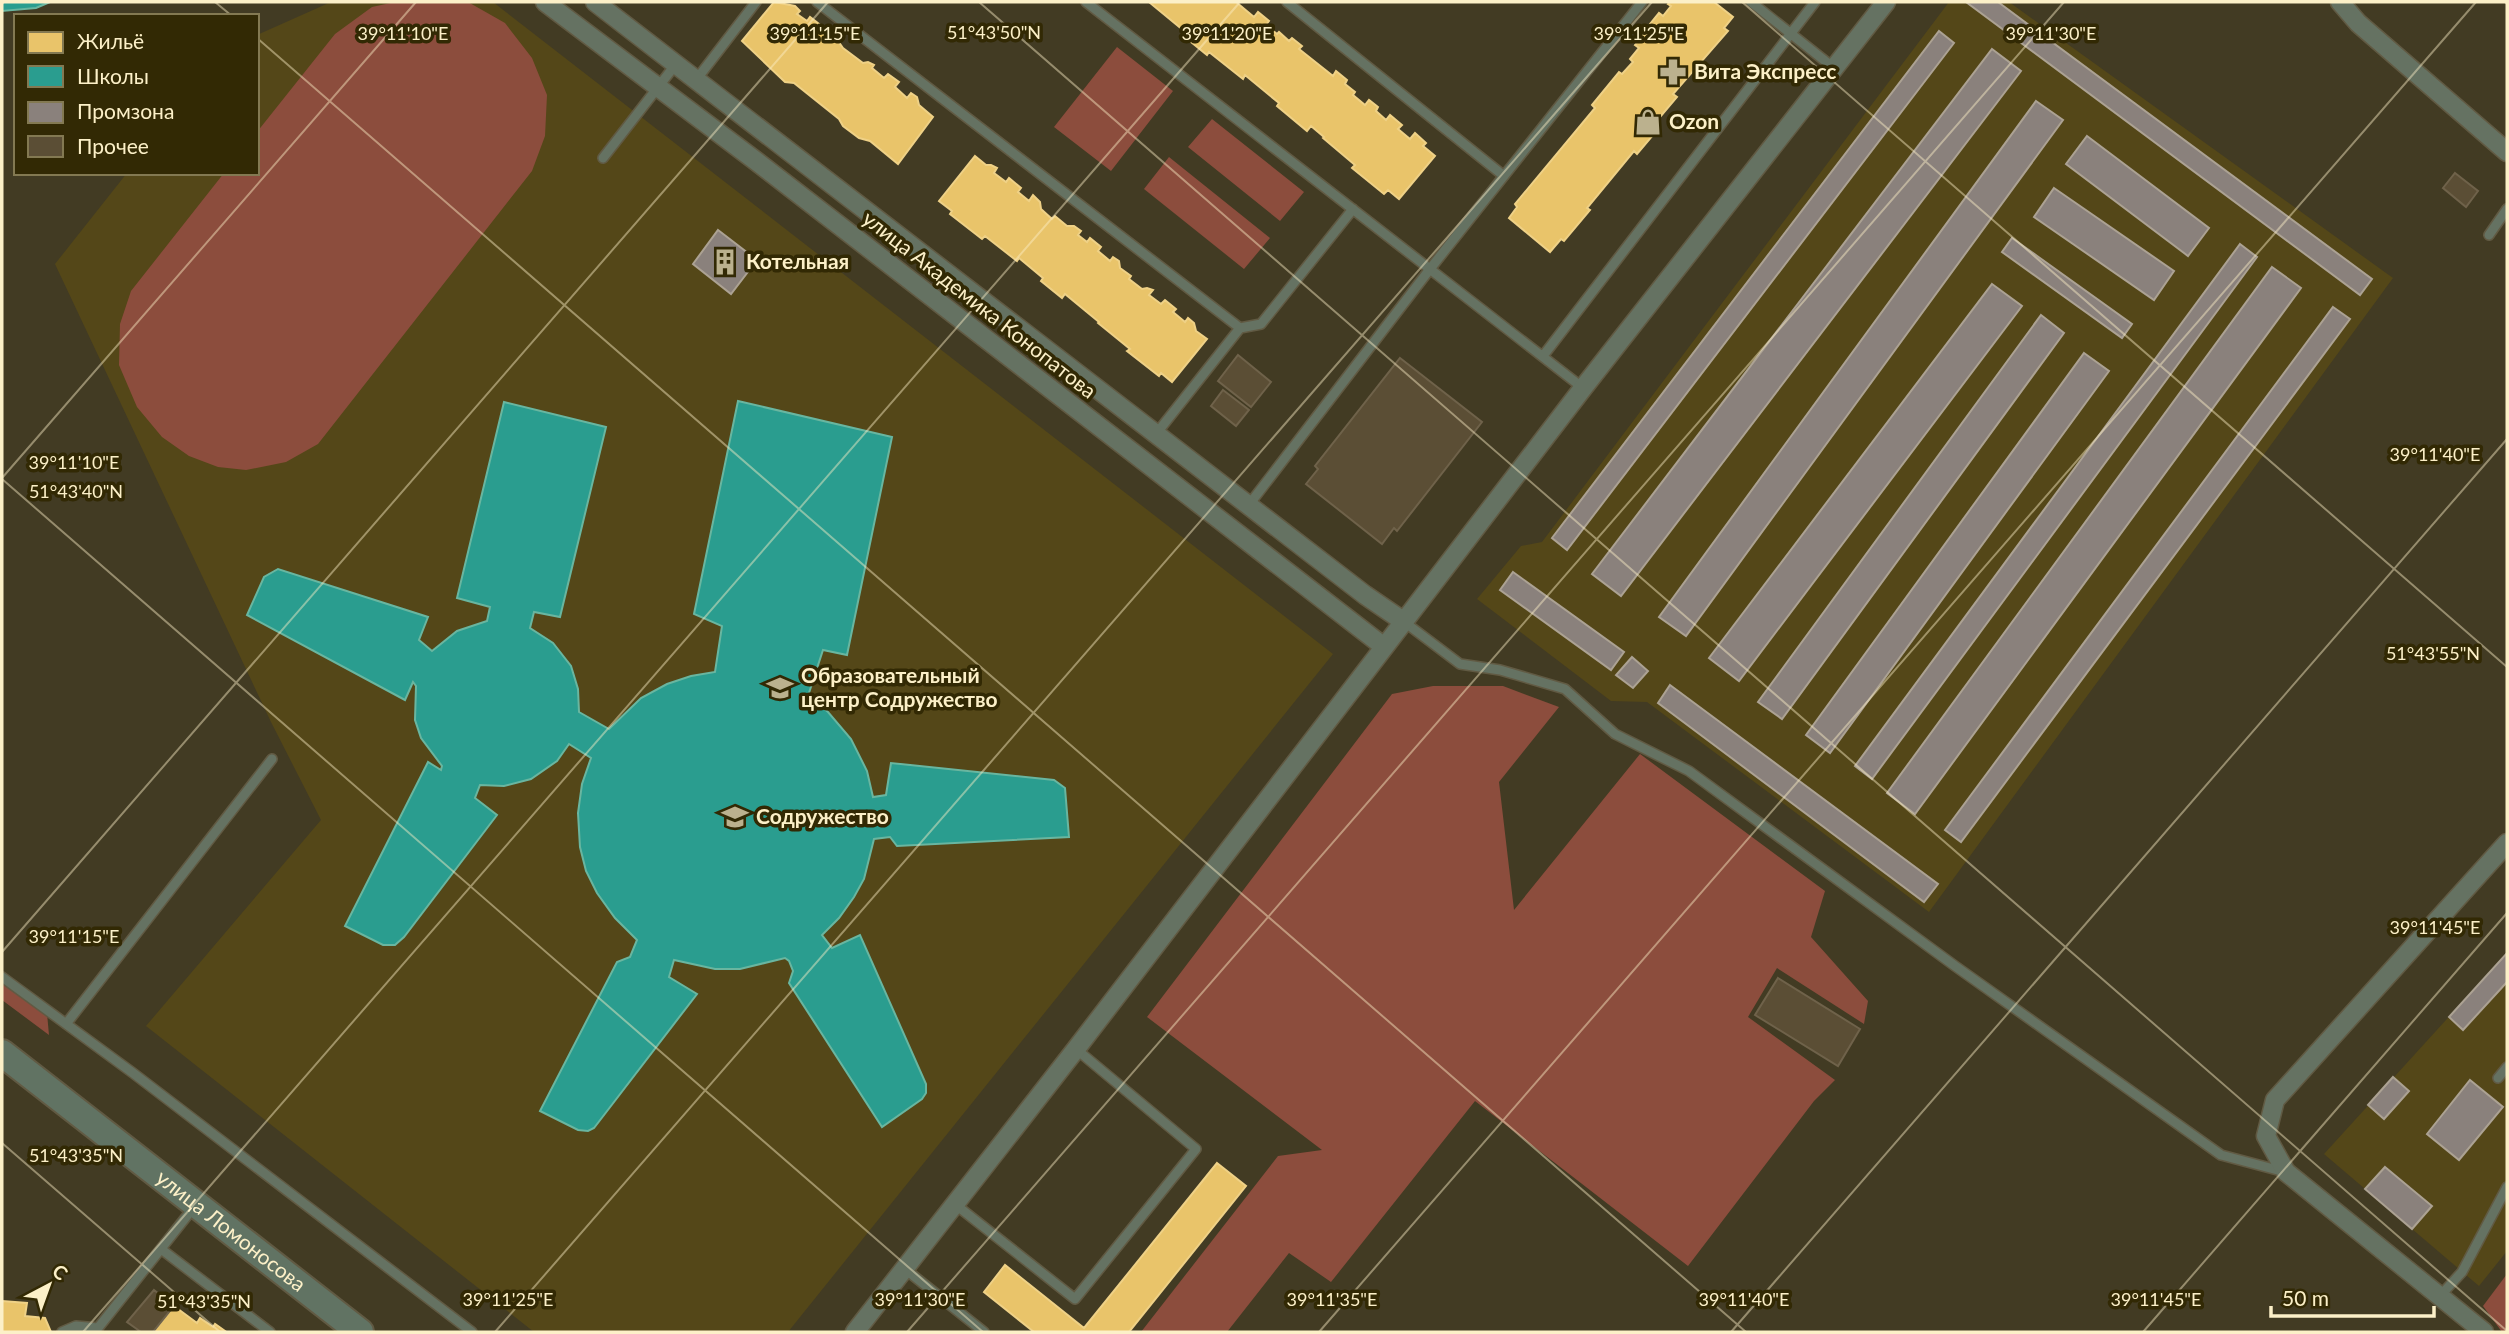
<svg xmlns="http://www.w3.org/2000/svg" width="2509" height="1334" font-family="Lato,sans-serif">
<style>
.built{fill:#544718}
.green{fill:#8c4d3d}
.homes{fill:#e9c46a;stroke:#efd186;stroke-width:2}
.schools{fill:#2a9d8f;stroke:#69b6a0;stroke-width:2}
.industry{fill:#8a817c;stroke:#aca293;stroke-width:2}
.building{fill:#5b4e35;stroke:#6f624a;stroke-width:2}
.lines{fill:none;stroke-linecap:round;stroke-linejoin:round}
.lane-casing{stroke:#615a43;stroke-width:12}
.street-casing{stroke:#615a43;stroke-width:21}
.secondary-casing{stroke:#615a43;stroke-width:30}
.lane{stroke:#657262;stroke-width:9}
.street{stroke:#657262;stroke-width:18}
.secondary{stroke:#617363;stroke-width:26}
.ticks{fill:none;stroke:#fcf0c8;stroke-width:2;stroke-opacity:0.45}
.labels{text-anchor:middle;stroke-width:7;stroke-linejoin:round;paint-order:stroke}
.poi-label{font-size:21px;font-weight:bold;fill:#fcf0c8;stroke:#322904;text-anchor:start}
.street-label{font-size:21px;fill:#fcf0c8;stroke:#322904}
.ticks-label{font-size:18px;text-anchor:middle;fill:#fcf0c8;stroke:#322904;stroke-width:7;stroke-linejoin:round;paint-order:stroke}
</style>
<rect width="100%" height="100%" fill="#423b23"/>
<path class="built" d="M331,2H493L1333,654L788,1332H534L146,1026L321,820L271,722L55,264L127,173H257V35Z
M1949,2H2009L2393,278L1929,912L1647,702L1611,701L1477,599L1521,546L1542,542Z
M2507,953V1251L2479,1286L2324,1154Z"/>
<path class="green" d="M395,2H468L505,23L532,58L547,95L545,136L532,171L318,444L286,462L246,470L218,467L189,456L162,437L137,407L119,365L120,324L131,291L224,173H257V132L335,34L372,7Z
M1117,47L1173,91L1111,171L1054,127Z
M1212,119L1304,192L1280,221L1188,147Z
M1169,157L1270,238L1244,269L1144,189Z
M1433,686H1503L1559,707L1499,782L1514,910L1640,754L1825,891L1811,937L1868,1001L1864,1024L1777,968L1748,1017L1835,1080L1814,1101L1688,1266L1475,1101L1331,1282L1289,1253L1227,1332H1141L1278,1156L1322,1150L1147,1017L1392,694Z
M2,979L47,1013L49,1035L2,1000Z
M2507,1274V1332H2502L2483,1306Z"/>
<path class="homes" d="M774,2L795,6L800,11L797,14L807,21L810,17L819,24L816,28L829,39L833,34L843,48L863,63L868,62L874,65L872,68L884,78L888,74L899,82L895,87L907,98L911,93L917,97L919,105L933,117L898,164L870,141L859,138L843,126L839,119L794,83L785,82L742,41Z
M1149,2H1236L1254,17L1258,12L1269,21L1266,25L1277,34L1279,32L1289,41L1292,38L1302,46L1299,49L1333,76L1336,71L1347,80L1345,84L1355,92L1353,95L1365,105L1369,100L1378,107L1376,111L1386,120L1390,115L1402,125L1398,129L1410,139L1415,133L1426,143L1423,146L1435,156L1399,199L1388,190L1384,194L1352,168L1355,165L1323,138L1324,137L1311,126L1307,131L1277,106L1279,103L1245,75L1243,79L1209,52L1207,55L1186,38L1189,35Z
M1670,2H1714L1733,17L1724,28L1728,31L1673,94L1677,97L1649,130L1654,134L1637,154L1634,151L1587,208L1590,210L1564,241L1561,239L1550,252L1509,218L1517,207L1515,204L1595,108L1592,105L1619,72L1622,74L1633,62L1630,59L1639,48L1635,45L1644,34L1646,36L1654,27L1650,24L1659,13L1663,16L1671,6L1668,4Z
M975,156L986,165H991L997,168L994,173L1006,182L1009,178L1021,188L1018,192L1029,201L1033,195L1040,202L1041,209L1052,219L1055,216L1067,226H1074L1081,231L1078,235L1087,242L1090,238L1101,247L1098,251L1110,261L1113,257L1119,261L1120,268L1131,276L1129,279L1142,289L1147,288L1153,290L1149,295L1161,304L1165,300L1176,309L1173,312L1185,322L1188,318L1194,323L1196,331L1207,339L1172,382L1161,373L1159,376L1127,351L1130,349L1098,323L1099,322L1065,294L1062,298L1041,281L1043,278L1019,258L1017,261L985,236L982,239L950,214L952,211L939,201Z
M1217,1163L1246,1186L1129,1332H1034L984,1292L1005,1265L1084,1328Z
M2,1301L27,1303L25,1316L45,1318L51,1332H2Z
M174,1306L197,1323L200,1318L213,1327L215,1324L225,1331L153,1332Z"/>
<path class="schools" d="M2,2H50L36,8L2,11Z
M738,401L892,437L847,655L823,650L808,696L828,712L851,739L867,771L873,797L886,795L891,763L1054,780L1065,788L1069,837L897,846L890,837L874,839L864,879L854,897L839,918L822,935L832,948L860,935L926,1084V1093L922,1099L882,1127L789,983L793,971L789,961L785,958L740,969H715L674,960L669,977L697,994L594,1128L588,1131L578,1130L540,1111L617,962L630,957L637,940L615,918L597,893L586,871L580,847L578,813L582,784L591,758L569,744L557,761L531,779L504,786L480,785L475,798L497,815L404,937L395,945H383L345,926L428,762L441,770L442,766L421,738L415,720L416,686L413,682L405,700L247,615L264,577L278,569L428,617L419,640L432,651L457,631L487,621L490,607L457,598L504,402L606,427L560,617L534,612L530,628L553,643L571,666L578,689L579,712L609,729L641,698L667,684L691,676L715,672L722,626L694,614Z"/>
<path class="industry" d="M1966,2H1998L2372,279L2360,295Z
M1939,31L1954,43L1567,550L1552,538Z
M1992,49L2021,71L1621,596L1592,574Z
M2036,101L2063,120L1686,636L1659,617Z
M2087,136L2209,228L2188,256L2066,164Z
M2054,188L2174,271L2154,300L2034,217Z
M718,230L757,260L731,294L693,264Z
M2012,238L2132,324L2122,338L2002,252Z
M2240,244L2257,257L1872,779L1855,766Z
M2272,267L2301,288L1915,814L1887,793Z
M1992,284L2022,306L1739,681L1709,658Z
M2333,307L2350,319L1961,842L1945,830Z
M2041,315L2064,333L1782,719L1758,702Z
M2084,353L2109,371L1830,753L1806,735Z
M1513,572L1624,652L1611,670L1500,590Z
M1632,657L1648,671L1633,688L1616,675Z
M1670,685L1938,884L1924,902L1658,703Z
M2507,953V982L2463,1030L2449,1017Z
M2393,1077L2409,1091L2384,1119L2368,1105Z
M2470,1080L2503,1107L2459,1160L2427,1134Z
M2385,1167L2432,1206L2412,1229L2365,1189Z"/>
<path class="building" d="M2455,173L2478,191L2466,207L2443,188Z
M1238,355L1271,382L1251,407L1218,381Z
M1400,358L1482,422L1397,531L1394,528L1382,544L1306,484L1318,469L1315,466Z
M1223,390L1249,410L1236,426L1211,406Z
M1778,978L1860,1029L1838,1066L1755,1015Z
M154,1290L174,1306L153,1332H141L127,1322Z"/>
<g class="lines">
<g class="lane-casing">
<path id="lane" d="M817,2L1240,328
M1086,2L1583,388
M1287,2L1504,176
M1751,2L1834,68
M696,80L756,2
M603,158L676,64
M2489,235L2507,209
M1543,356L1815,2
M1156,434L1240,328L1261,324L1353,209
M1248,506L1430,269L1642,2
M1403,621L1460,664L1500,670L1565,689L1615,734L1689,771L1955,966L2221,1155L2285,1172
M2,977L133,1073L472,1332
M66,1024L272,759
M2498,1078L2507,1067
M956,1205L1075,1299L1196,1149L1076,1049
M161,1249L270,1332
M905,1269L984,1332
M2440,1296L2462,1272L2507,1187
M62,1332L76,1326
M80,1332L76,1326L98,1328L194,1207"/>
</g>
<g class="street-casing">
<path id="street" d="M545,2L756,161L1383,646
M595,2L1365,595L1403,621
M2340,2L2358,23L2507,152
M855,1332L1076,1049L1583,388L1886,2
M2484,1332L2286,1172L2266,1136L2275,1100L2507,843"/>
</g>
<g class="secondary-casing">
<g id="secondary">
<path id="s1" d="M2,1053L360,1332"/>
</g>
</g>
<use href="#lane" class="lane"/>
<use href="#street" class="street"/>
<use href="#secondary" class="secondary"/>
</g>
<path class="ticks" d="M215,2L232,16M979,2L2507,1331M1742,2L2507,667M2505,2L2507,4M2,4L4,2M257,38L1746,1332M2,478L416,2M2,479L983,1332M2,952L828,2M2,1143L220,1332M83,1332L1240,2M495,1332L1652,2M907,1332L2064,2M1319,1332L2476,2M1731,1332L2507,439M2143,1332L2507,913"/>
<defs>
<g id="pharmacy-bare" transform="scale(2.1)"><path d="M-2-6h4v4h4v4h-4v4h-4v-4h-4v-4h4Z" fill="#bbb18e" stroke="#322904" stroke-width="2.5" paint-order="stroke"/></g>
<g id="shop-bare" transform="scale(2.1)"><path d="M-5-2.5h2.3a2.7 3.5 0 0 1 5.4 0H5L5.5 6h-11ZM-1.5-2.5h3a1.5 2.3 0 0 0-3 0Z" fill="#bbb18e" stroke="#322904" stroke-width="2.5" paint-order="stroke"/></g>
<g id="building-bare" transform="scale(2.1)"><path d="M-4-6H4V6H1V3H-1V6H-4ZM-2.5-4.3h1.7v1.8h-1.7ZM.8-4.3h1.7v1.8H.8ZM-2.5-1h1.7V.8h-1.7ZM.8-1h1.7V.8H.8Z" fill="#bbb18e" stroke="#322904" stroke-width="2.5" paint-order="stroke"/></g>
<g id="school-bare" transform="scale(2.1)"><path d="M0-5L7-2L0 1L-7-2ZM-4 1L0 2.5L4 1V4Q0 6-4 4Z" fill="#bbb18e" stroke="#322904" stroke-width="2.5" paint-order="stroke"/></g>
</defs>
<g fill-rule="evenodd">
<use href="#pharmacy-bare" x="1673" y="72"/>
<use href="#shop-bare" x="1648" y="122"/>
<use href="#building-bare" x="725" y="262"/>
<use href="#school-bare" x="780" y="688"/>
<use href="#school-bare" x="735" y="817"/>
</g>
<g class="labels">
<g class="poi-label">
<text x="1694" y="79">Вита Экспресс</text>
<text x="1669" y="129">Ozon</text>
<text x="746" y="269">Котельная</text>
<text x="801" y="683">Образовательный<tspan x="801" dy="24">центр Содружество</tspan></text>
<text x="756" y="824">Содружество</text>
</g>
<g class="street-label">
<text transform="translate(979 305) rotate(38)" y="7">улица Академика Конопатова</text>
<text dy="7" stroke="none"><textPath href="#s1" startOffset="290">улица Ломоносова</textPath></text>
</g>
</g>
<g class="ticks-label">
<text x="994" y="39">51°43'50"N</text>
<text x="403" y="40">39°11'10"E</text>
<text x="1227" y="40">39°11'20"E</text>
<text x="1639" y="40">39°11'25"E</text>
<text x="2051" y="40">39°11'30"E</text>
<text x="815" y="40">39°11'15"E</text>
<text x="2435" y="461">39°11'40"E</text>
<text x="74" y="469">39°11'10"E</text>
<text x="76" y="498">51°43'40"N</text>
<text x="2433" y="660">51°43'55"N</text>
<text x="2435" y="934">39°11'45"E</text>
<text x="74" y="943">39°11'15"E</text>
<text x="76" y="1162">51°43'35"N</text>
<text x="508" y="1306">39°11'25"E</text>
<text x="920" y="1306">39°11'30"E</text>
<text x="1332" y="1306">39°11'35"E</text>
<text x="1744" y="1306">39°11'40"E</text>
<text x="2156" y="1306">39°11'45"E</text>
<text x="204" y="1308">51°43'35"N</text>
</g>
<rect width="2509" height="1334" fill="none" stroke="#fcf0c8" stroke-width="7"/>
<rect x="14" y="14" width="245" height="161" fill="#322904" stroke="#837952" stroke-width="2"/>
<rect x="28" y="32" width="35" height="21" fill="#e9c46a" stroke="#837952" stroke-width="2"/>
<text x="77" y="49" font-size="21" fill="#fcf0c8">Жильё</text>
<rect x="28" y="66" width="35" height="21" fill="#2a9d8f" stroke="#837952" stroke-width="2"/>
<text x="77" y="84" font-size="21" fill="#fcf0c8">Школы</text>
<rect x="28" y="102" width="35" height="21" fill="#8a817c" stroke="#837952" stroke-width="2"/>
<text x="77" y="119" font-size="21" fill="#fcf0c8">Промзона</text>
<rect x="28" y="136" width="35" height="21" fill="#5b4e35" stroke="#837952" stroke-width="2"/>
<text x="77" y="154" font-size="21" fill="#fcf0c8">Прочее</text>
<g transform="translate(49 1285) rotate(41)" stroke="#322904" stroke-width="5" paint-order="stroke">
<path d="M0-5L12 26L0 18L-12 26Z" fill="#fcf0c8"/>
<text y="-10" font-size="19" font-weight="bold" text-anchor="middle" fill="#fcf0c8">С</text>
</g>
<path d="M2271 1306v10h163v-10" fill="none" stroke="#fcf0c8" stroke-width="3.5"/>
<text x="2282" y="1306" font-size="21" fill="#fcf0c8" stroke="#322904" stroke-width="5" paint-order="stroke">50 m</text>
</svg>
